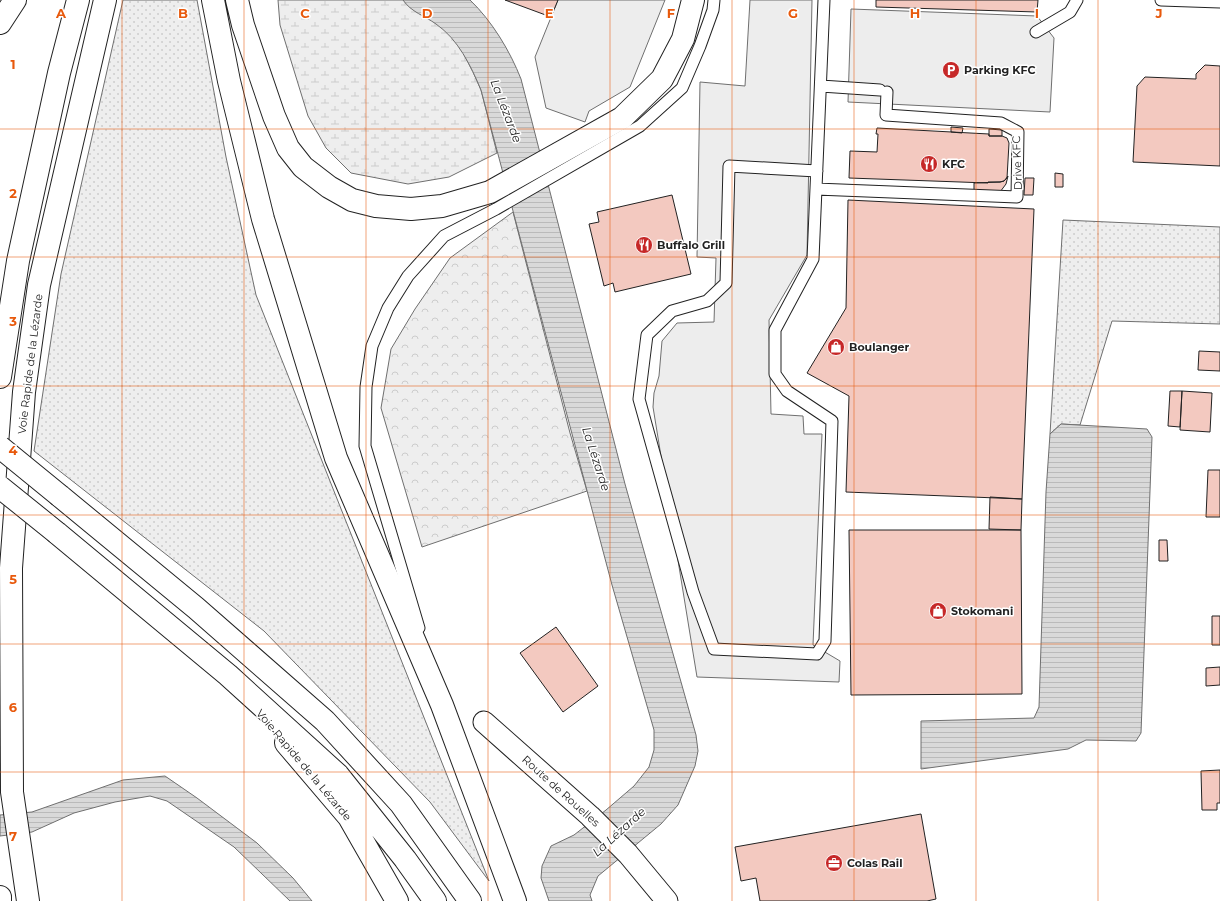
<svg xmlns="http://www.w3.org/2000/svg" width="1220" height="901" font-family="Montserrat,sans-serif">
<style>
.grass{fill:url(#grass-dots);stroke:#6f6f6f}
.forest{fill:url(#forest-crowns);stroke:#6f6f6f}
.wetland{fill:url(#wetland-marsh);stroke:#6f6f6f}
.parking{fill:#ededed;stroke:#6f6f6f}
.water{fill:url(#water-rules);stroke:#6f6f6f}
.building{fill:#f3c9c0;stroke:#222}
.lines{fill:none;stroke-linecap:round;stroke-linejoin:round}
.service-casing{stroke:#222;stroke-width:13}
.minor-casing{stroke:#222;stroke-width:23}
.trunk-casing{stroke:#222;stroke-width:24}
.service{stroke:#fff;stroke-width:11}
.minor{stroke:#fff;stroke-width:21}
.trunk{stroke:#fff;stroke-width:22}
.trunk-bridge-casing{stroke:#222;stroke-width:24;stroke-linecap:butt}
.trunk-bridge{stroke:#fff;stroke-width:22}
.grid{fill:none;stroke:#e8590c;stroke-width:1;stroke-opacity:0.55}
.labels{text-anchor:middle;stroke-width:3;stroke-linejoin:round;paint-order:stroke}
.poi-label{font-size:11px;font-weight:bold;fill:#222;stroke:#fff;text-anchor:start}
.street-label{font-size:11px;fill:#222;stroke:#fff}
.water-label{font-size:12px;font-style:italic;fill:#222;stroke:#fff}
.grid-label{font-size:13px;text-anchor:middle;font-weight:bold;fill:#e8590c;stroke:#fff;stroke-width:3;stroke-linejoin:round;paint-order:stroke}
</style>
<defs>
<pattern id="grass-dots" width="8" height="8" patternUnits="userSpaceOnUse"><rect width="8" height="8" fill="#eee"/><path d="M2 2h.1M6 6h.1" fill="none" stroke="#ccc" stroke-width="1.8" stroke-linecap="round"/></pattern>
<pattern id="forest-crowns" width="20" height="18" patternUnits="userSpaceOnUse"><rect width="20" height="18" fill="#eee"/><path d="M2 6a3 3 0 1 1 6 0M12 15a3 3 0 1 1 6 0" fill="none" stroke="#ccc"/></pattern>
<pattern id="wetland-marsh" width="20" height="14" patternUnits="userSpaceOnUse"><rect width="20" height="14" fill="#eee"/><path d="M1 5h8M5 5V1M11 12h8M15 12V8" fill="none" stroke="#ccc"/></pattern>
<pattern id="water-rules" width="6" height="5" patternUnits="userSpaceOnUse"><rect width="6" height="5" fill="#d9d9d9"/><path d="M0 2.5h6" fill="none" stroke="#bababa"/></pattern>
</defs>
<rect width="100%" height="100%" fill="#fff"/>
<path class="grass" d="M123,0H197L226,157L256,295L489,881L430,802L264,631L34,451L61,274Z
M1063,220L1220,227V324L1112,321L1080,425L1061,424L1050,434Z"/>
<path class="forest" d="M513,212L570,433L587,491L422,547L381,408L391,349L415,309L450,258Z"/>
<path class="wetland" d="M278,0H436L473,72L481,90L497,153L449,177L408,184L351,173L326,148L308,116L280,25Z"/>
<path class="parking" d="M558,0H665L630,87L589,111L585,122L546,108L535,57Z
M750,0H812L807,255L769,320L771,414L803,416L804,434H822L813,645L840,661L839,682L697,677L653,407L654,393L659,376L662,341L677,323L714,322L716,258L697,257L700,82L745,86Z
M851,9L1037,16L1054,38L1050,112L848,102Z"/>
<path class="water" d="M403,0H470C492,21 510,51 521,79L625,484L696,735L698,751L695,766L678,805L661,824L598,876L590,895L592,901H549L541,878L542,866L551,846L574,835L606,810L634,786L649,767L654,750V730L612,585L481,90C471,66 458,39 436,24C425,16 411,12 403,0Z
M1061,424L1147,429L1152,437L1141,733L1136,741L1086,740L1068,749L921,769V721L1034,718L1039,707L1046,492L1050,434Z
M165,776L197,798L257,843L293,878L312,901H290L234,847L167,801L150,796L115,802L74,813L32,832L0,836V815L32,812L123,780Z"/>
<path class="building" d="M505,0H558L551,17Z
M876,0H1038L1037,12L876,7Z
M1205,65L1220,66V166L1133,162L1137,86L1145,77L1196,79V74Z
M951,127L963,128L962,133L951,132Z
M877,128L989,134V136H1002L1007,138L1009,143L1007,178L1004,181L1000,182H988V183L849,178L850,151L877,152L878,134H876Z
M989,129L1002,130V136H989Z
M1055,173L1063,174V187H1055Z
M1008,176L1006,184L1000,192L974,191V183L1000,182L1004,181Z
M1025,178H1034L1033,195H1024Z
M672,195L691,274L615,292L613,283L604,286L589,224L599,222L597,212Z
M848,200L1034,209L1022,499L846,492L849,396L807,373L846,308Z
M1199,351L1220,352V371L1198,370Z
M1170,391H1182L1180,427L1168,426Z
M1182,391L1212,393L1210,432L1180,430Z
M1208,470H1220V517H1206Z
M990,497L1022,499L1021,530L989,529Z
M849,530H1021L1022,694L851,695Z
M1159,540H1167L1168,561H1159Z
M1212,616H1220V645H1212Z
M556,627L598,686L563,712L520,653Z
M1220,667V685L1206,686V668Z
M1220,770V803H1217V810H1202L1201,771Z
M921,814L936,899L927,901H760L756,878L741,881L735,847Z"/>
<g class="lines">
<g class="service-casing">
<path id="service" d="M1161,0L1220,2
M1036,32L1070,12L1077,0
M821,86L880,90
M817,171L729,166L726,283L707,301L672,311L647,335L639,399L693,592L714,649L817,654L825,641L832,421L787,391L775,374V330L813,259L824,0
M816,189L1017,197L1018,132L1001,123L886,115L887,92
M419,628L365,446L366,387L372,346L388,308L408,276L444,236L496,209L640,126L682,88L700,46L713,10L714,0"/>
</g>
<g class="minor-casing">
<path id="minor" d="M484,722L590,816L628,854L667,901"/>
</g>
<g class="trunk-casing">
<path id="trunk" d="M213,0L229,81L263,219L336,458L442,705L515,901
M237,0L243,25L274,116L288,148L303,167L329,187L352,200L376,206L411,209L442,206L490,192L622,118L662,79L683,39L693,0
M0,23L15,0
M0,377L18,261L59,73L78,0
M60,496L196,608L325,721L401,804L470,901
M57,533L228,675L338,775L405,859L435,901
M286,743L349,817L397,901
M0,897V901
M28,901L12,792L11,568L24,392L39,285L105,0"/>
</g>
<use href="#service" class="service"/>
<use href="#minor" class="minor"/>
<use href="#trunk" class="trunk"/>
<g class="trunk-bridge-casing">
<path id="trunk-bridge" d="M0,447L60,496
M0,487L57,533"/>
</g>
<use href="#trunk-bridge" class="trunk-bridge"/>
</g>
<path class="grid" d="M122,0V901M244,0V901M366,0V901M488,0V901M610,0V901M732,0V901M854,0V901M976,0V901M1098,0V901M0,129H1220M0,257H1220M0,386H1220M0,515H1220M0,644H1220M0,772H1220"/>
<defs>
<g id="parking-disc" transform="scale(0.9)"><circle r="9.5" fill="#c62828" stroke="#fff"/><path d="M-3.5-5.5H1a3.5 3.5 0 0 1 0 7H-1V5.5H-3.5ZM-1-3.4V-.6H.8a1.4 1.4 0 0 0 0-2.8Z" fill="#fff"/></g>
<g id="restaurant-disc" transform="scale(0.9)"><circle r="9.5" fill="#c62828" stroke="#fff"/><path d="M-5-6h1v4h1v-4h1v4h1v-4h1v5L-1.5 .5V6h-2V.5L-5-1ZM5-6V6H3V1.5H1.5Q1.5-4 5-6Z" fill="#fff"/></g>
<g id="shop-disc" transform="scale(0.9)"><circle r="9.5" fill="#c62828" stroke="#fff"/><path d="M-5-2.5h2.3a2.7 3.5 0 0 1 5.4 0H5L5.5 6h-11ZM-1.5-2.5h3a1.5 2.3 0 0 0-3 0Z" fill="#fff"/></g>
<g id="office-disc" transform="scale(0.9)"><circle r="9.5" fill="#c62828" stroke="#fff"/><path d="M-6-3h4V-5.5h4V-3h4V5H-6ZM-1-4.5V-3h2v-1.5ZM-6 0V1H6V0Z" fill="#fff"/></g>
</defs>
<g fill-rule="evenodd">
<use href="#parking-disc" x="951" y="70"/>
<use href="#restaurant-disc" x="929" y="164"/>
<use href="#restaurant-disc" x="644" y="245"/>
<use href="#shop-disc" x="836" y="347"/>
<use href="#shop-disc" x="938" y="611"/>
<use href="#office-disc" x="834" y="863"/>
</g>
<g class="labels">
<g class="poi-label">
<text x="964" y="74">Parking KFC</text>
<text x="942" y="168">KFC</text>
<text x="657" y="249">Buffalo Grill</text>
<text x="849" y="351">Boulanger</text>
<text x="951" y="615">Stokomani</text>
<text x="847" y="867">Colas Rail</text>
</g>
<g class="street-label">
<text transform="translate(1017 163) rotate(-92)" y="4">Drive KFC</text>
<text transform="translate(30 364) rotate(-83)" y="4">Voie Rapide de la Lézarde</text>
<text transform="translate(304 765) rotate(50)" y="4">Voie Rapide de la Lézarde</text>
<text transform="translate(561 791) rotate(42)" y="4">Route de Rouelles</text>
</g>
<g class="water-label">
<text transform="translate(506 111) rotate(69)" y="4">La Lézarde</text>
<text transform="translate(596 459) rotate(72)" y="4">La Lézarde</text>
<text transform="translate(619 832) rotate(-42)" y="4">La Lézarde</text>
</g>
</g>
<g class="grid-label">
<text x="61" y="18">A</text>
<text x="183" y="18">B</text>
<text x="305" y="18">C</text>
<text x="427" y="18">D</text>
<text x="549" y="18">E</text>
<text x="671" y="18">F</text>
<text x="793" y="18">G</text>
<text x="915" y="18">H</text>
<text x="1037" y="18">I</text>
<text x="1159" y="18">J</text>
<text x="13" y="69">1</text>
<text x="13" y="198">2</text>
<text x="13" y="326">3</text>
<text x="13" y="455">4</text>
<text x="13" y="584">5</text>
<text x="13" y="712">6</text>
<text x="13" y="841">7</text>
</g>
</svg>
